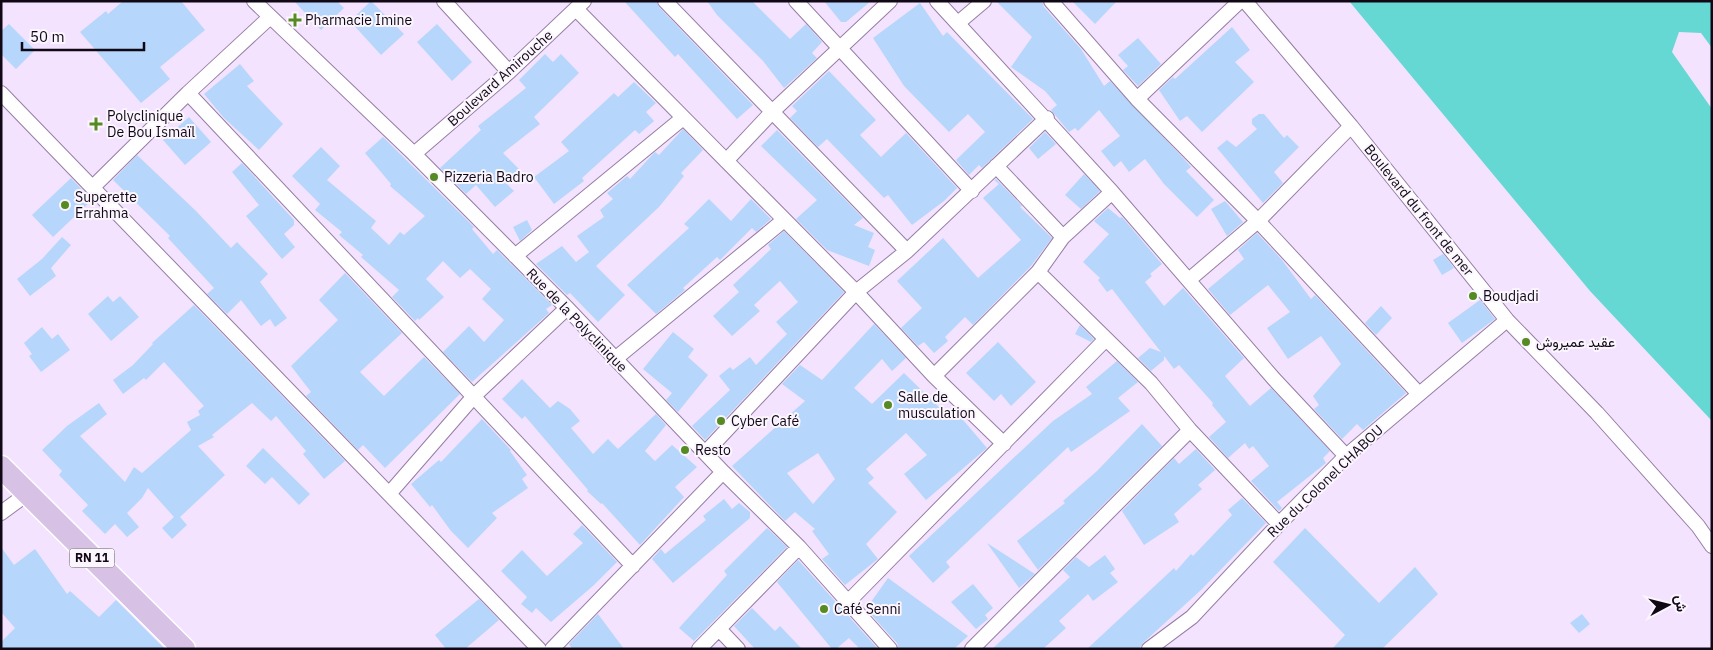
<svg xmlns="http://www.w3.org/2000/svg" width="1713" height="650" font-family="'IBM Plex Sans',Vazirmatn,sans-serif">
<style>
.water{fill:#66d8d4}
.building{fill:#b6d6fb;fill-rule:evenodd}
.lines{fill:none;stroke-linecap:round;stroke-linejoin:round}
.minor-casing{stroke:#967da5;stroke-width:16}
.primary-casing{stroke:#fff;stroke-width:25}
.minor{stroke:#fff;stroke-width:14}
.primary{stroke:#d7c1e5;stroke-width:22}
.poi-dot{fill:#568a22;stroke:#fbf5fe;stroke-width:2}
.labels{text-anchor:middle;stroke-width:4;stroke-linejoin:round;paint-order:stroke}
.shield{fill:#fbf5fe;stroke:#574f5c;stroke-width:1}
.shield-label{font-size:12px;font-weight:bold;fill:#110816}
.poi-label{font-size:14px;fill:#110816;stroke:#fbf5fe;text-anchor:start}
.street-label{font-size:14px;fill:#110816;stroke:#fbf5fe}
</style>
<rect width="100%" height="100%" fill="#f4e3fe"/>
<path class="water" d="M1349,1H1712V48L1701,33L1679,32L1672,52L1712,109V421L1590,291Z"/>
<path class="building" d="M123,1H181L205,30L160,67L170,79L141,103L80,32L106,11L108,14Z
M294,1H337L344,8L321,30Z
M371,1L404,34L381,55L350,21Z
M624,1H656L659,7L753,105L737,119L678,54L675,57Z
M707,1H752L790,39L806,24L822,42L812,53L817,58L784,88L763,61L717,15Z
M824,1H871L846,22H841Z
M996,1H1042L1044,7L1081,49L1104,86L1110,81L1185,160L1191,167L1186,171L1214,200L1197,217L1164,184L1145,159L1129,172L1121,161L1114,167L1101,151L1120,136L1099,110L1078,131L1075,128L1069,132L1051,110L1057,105L1045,91L1011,67L1032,37Z
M1072,1H1117L1095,24Z
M920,3L943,36L947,32L1033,119L982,168L979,165L969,175L956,160L985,132L968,114L949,132L904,86L873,38Z
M9,24L35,50L16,69L1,54V31Z
M437,24L472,62L452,81L417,42Z
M1232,27L1250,50L1235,62L1254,82L1202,132L1187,116L1180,121L1159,90L1173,77L1175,79Z
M1138,38L1161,64L1138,86L1123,70L1128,66L1118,55Z
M545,54L553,62L561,54L579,73L534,117L540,124L503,153L519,169L506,183L514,191L495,207L476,185L466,194L440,168L481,130L478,126L526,88L519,80Z
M240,64L254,81L247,86L283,124L259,150L224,118L204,94Z
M829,71L876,120L860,135L881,157L906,133L957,188L944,201L912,225L888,195L884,198L827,139L818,147L790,118L797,111L792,106Z
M634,82L656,103L646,112L654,121L639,134L635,130L582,178L584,181L554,204L534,177L569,151L561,142L614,93L618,97Z
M1259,114H1264L1284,138L1287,135L1299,147L1274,172L1283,183L1263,203L1217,148L1227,140L1236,147L1257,129L1252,124V119Z
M189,117L211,142L185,165L163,140Z
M683,129L703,150L681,173L684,176L659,207L596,266L625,295L598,322L570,293L567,295L536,264L562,246L576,262L589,252L577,236L604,217L600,210L613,199L607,193L627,176L630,179L655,152L659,155Z
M777,130L863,218L854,225L874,233L868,247L875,250L869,266L827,250L796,219L817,200L761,146Z
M1045,132L1056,144L1038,159L1029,148Z
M383,137L474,227L472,229L493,254L497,250L552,305L546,309L549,313L472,382L443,352L469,326L484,342L504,320L482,299L491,289L470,269L460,278L443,261L426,279L444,297L419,320L418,318L415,321L392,297L399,290L361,257L363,255L339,235L342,232L315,210L320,204L292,176L321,147L340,166L327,180L376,221L371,228L389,245L400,232L404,235L425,216L390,186L391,184L365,153Z
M137,155L196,211L231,248L237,242L268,274L260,282L287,318L275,327L270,319L261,326L241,300L227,314L207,294L214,288L168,238L170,236L113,180Z
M242,163L294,220V225L284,234L295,247L282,259L246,216L259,205L232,172Z
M1084,174L1100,191L1081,209L1065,195Z
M71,178L92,200L53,237L32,215Z
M996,179L1022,206L1020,207L1052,238L1031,266L973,325L965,317L945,337L948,341L934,353L924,342L918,346L901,328L922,308L897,281L943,238L978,278L1021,240L983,198L999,184L994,180Z
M709,199L731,221L751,199L771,219L756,232L752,228L720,260L717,257L683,288L685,290L656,314L627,285L689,228L684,224Z
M1225,201L1243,222L1227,236L1211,209Z
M1108,208L1120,218L1122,217L1162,264L1150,274L1152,276L1145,282L1164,306L1183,288L1244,358L1225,376L1250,406L1271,388L1330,451L1323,458L1326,463L1277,502L1282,508L1279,511L1251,481L1269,466L1253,446L1249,449L1245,443L1228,458L1209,437L1226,422L1212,405L1213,403L1179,365L1174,369L1164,356V360L1151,371L1138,358L1150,348L1161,352L1112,289L1107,292L1098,280L1100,278L1083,262L1109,234L1094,221Z
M527,220L532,230L520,241L513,227Z
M784,231L844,292L705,440L692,426L730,390L719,376L730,367L733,370L750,357L756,365L787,334L776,322L798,302L780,281L754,305L760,311L732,336L713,316L739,292L733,285L771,249L768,245Z
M1257,233L1282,260L1311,299L1315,295L1406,393L1363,430L1357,424L1342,439L1314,409L1319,405L1313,396L1341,364L1321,336L1288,359L1267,328L1290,312L1268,285L1230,315L1208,289L1244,259L1238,250Z
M62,237L71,245L51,268L56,276L30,296L17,279L42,259Z
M1443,254L1454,268L1442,275L1433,260Z
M345,273L402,333L360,372L384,396L424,357L460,394L385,468L363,445L358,450L306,396L311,392L291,366L338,320L319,300Z
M108,296L113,302L120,296L139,317L111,341L88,314Z
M1480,300L1495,319L1462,343L1448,323Z
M194,305L345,461L324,479L303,454L306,451L276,416L271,421L252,403L212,435L214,437L198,446L225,475L180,517L187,525L172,539L162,528L174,517L148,488L142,498L127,513L139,527L127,537L115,524L105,534L82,511L88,505L59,475L62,471L42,450L67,426L99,403L107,414L80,436L125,482L134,467L142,473L191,430L187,422L200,415L198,411L204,406L164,362L146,380L144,378L123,394L113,380L133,365L153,344L152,343Z
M1381,306L1392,318L1376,335L1365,323Z
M874,324L906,358L892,371L882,359L854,388L872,404L904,373L945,413L952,407L987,448L926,500L904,474L927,455L906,433L866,469L874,478L868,483L897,512L866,544L878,559L845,585L822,559L829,554L812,531L815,529L795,512L785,521L732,466L805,401L782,384L779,387L800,365L822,380ZM818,453L835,479L813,504L787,473Z
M1080,325L1094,339L1091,342L1075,334Z
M42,327L52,339L58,334L70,350L41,372L29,356L32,354L24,343Z
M673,332L694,349L688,357L708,375L678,412L666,400L672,393L643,369Z
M998,342L1036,382L1011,406L1001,394L994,401L966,373Z
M1117,361L1138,382L1118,398L1130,411L1071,452L1068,447L946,562L950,567L933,583L909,556L1053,421L1092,394L1086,387Z
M522,379L550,408L558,401L570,409L580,421L571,428L593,454L608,439L618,449L656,414L666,425L645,451L655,461L672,445L697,467L675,487L684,497L640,545L602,503L601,504L587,491L588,490L525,416L522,419L502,399Z
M482,419L511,450L510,451L527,475L522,479L528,488L492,513L497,518L468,548L451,531L432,505L430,507L411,484L439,460L441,462Z
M1142,424L1162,446L1038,570L1017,541L1065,503L1063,501L1097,471Z
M263,448L310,494L299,505L272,477L265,484L246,466Z
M1196,449L1215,470L1198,485L1202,489L1174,514L1179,522L1144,545L1122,511L1174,458L1179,464Z
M1242,498L1266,523L1201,590L1144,642L1139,649H1087L1174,568L1176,571L1191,554L1193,556L1232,515L1228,510Z
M724,499L732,509L739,503L750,512V518L673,583L652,559L661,549L665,554L706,520L703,516Z
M582,525L617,562L594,585L551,622L536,608L532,613L521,604L527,597L501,571L522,550L547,576L583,543L573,534Z
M767,528L787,547L694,641L679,628L727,575L724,571Z
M1305,528L1379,603L1415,567L1438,594L1382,649H1332L1345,635L1273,562Z
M987,543L1035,574L1019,588Z
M1,547L14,565L35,549L67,594L70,591L99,617L116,600L165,649H1V642L15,628L1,612Z
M1105,555L1115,569L1110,573L1118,582L1093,601L1088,594L1059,621L1066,628L1043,649H992L1070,577L1063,570L1076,557L1089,567Z
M798,560L808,571L878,649H860L849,638L836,649H832L777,582Z
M888,578L968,636L954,649H899L897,643L866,609Z
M973,584L993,608L985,615L988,619L976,629L951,602Z
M479,599L499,620L465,649H446L435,635Z
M752,608L775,631L780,626L802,649H755L734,626Z
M598,614L624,649H572L569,644Z
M1582,614L1590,624L1579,633L1570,623Z"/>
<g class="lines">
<g class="minor-casing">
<path id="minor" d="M254,1L414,154L567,308L723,472L799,547L890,649
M444,1L509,72
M665,1L907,251
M796,1L972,191
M937,1L1112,192L1063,237L1038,272L1151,383L1190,430L1279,524
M1051,1L1137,99L1258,221L1418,393
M1245,1L1351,126L1507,320L1597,413L1698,526L1712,546
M576,9L856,292L934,376L1004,444
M958,23L984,1
M1,93L539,649
M188,93L633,566
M1137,99L1240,1
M414,154L509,72L584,1
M726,161L773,111L890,1
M996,166L1063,237
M93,187L188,93L269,18
M1112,192L1274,379L1346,456
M515,256L683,118
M1190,279L1258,221L1351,126
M615,359L784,220
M934,376L1038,272
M706,452L856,292L907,251L1047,118
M389,494L475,395L567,308
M1,513L27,494
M849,601L1105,340
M719,629L738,649
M552,649L723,472
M699,649L799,547
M972,649L1190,430
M1149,649L1192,617L1279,524L1346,456L1507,320"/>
</g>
<g class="primary-casing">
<path id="primary" d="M1,467L184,649"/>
</g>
<use href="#minor" class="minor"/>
<use href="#primary" class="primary"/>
</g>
<g class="poi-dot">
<path d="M292.5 12.5h5v5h5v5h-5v5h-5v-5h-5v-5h5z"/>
<path d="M93.5 116.5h5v5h5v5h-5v5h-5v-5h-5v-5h5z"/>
<circle cx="434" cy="177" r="5"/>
<circle cx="65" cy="205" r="5"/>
<circle cx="1473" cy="296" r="5"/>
<circle cx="1526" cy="342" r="5"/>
<circle cx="888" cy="405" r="5"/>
<circle cx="721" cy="421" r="5"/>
<circle cx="685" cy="450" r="5"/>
<circle cx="824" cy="609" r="5"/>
</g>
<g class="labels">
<rect class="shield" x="69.5" y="548.5" width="45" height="19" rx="4"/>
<g class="shield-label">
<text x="92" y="562">RN 11</text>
</g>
<g class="poi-label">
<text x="305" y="25">Pharmacie Imine</text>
<text x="107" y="121">Polyclinique<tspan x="107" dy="16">De Bou Ismaïl</tspan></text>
<text x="444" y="182">Pizzeria Badro</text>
<text x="75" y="202">Superette<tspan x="75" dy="16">Errahma</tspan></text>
<text x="1483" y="301">Boudjadi</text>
<text x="1536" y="347">عقيد عميروش</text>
<text x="898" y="402">Salle de<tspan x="898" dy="16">musculation</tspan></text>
<text x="731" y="426">Cyber Café</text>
<text x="695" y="455">Resto</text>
<text x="834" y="614">Café Senni</text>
</g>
<g class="street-label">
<text transform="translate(500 78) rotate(-42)" y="5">Boulevard Amirouche</text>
<text transform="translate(1419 210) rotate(51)" y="5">Boulevard du front de mer</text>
<text transform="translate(577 320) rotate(46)" y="5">Rue de la Polyclinique</text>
<text transform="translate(1325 481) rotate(-44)" y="5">Rue du Colonel CHABOU</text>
</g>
</g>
<rect width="1713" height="650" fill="none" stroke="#110816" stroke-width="5"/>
<g transform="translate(1668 605) rotate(83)" stroke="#fbf5fe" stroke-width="4" paint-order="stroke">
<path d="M0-4L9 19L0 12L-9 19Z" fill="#110816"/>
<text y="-8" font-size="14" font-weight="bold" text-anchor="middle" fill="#110816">ش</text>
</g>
<path d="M22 42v8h122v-8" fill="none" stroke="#110816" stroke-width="2.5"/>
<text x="30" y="42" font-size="15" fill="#110816" stroke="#fbf5fe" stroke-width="4" paint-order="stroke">50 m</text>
</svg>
